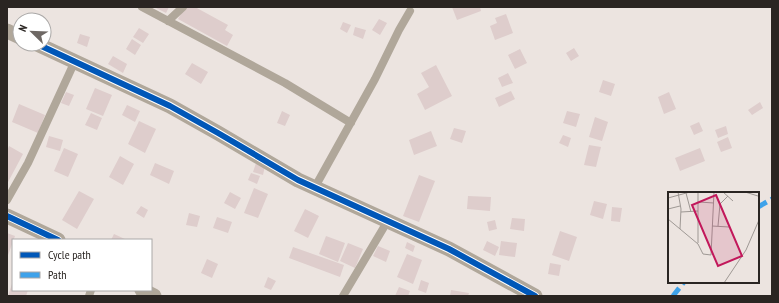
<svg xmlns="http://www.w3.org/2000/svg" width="779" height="303" font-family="'PT Sans Narrow',sans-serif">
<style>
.building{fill:#decdcc}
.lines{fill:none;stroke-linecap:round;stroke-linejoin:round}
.lane{stroke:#b0a79a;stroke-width:8}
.street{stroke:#b0a79a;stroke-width:15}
.quiet{stroke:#3ea2ea;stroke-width:5;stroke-dasharray:10 5;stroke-linecap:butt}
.cycleway-casing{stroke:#fff;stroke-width:8}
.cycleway{stroke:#0057b8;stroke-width:6}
.inset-road{fill:none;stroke:#9e9894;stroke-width:1}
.view{fill:#c2185b;fill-opacity:0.15;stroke:#c2185b;stroke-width:2}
.inset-edge{fill:none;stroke:#2a2522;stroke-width:2}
</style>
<rect width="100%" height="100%" fill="#ece4e0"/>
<path class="building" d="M154,7H169L166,13Z
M185,7H195L228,25L225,30L233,35L227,46L178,19Z
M452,7H480L481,11L457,20Z
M506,14L513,33L495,40L490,26L497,23L495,18Z
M379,19L387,23L380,35L372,30Z
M343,22L351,25L347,33L340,29Z
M355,27L366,30L363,39L353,35Z
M139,28L149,34L143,43L133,37Z
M80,34L90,37L87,47L77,43Z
M132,39L141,45L135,55L126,49Z
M574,48L579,56L571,61L566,53Z
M520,49L527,63L515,69L508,55Z
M113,56L127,64L123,73L108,64Z
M192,63L208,72L201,84L185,74Z
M436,65L452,96L425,110L417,94L429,87L421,73Z
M508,73L513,83L502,87L498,78Z
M603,80L615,84L611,96L599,92Z
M95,88L112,95L103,116L86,109Z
M511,91L515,99L499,107L495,98Z
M66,92L74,95L69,106L61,103Z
M669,92L676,109L664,114L658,97Z
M760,102L763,108L752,115L748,110Z
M19,104L45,115L38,133L12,122Z
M127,105L140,111L135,122L122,115Z
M282,111L290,115L285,126L277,123Z
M567,111L580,114L576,127L563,123Z
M91,113L102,118L97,130L85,125Z
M595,117L608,122L602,141L589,137Z
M139,121L156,129L145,153L128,144Z
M699,122L703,131L694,135L690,126Z
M726,126L728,134L718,138L715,130Z
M454,128L466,131L462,143L450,139Z
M431,131L437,146L414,155L409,140Z
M563,135L571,138L568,147L559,143Z
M49,136L63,140L60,151L46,147Z
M728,137L732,148L721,152L717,142Z
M589,145L601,147L596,167L584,165Z
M9,146L23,154L7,184V151Z
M64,148L78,154L68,177L54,171Z
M700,148L705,161L680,171L675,158Z
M120,156L134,164L123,185L109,177Z
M155,163L174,171L169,184L150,175Z
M256,163L265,166L263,175L253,172Z
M251,173L260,176L257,184L248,180Z
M419,175L435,181L419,222L403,216Z
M254,188L268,194L258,218L244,213Z
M79,191L94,199L77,229L62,220Z
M230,192L241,198L235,209L224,203Z
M468,196L491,197L490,211L467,209Z
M594,201L607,204L603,219L590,215Z
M141,206L148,210L144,218L136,213Z
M612,207L622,208L620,222L611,221Z
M305,209L319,216L308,238L294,231Z
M189,213L200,216L197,227L186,225Z
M217,217L232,222L228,233L213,228Z
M512,218L525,219L524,231L510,229Z
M495,220L497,229L489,231L487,222Z
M560,231L577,237L569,261L552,255Z
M7,233L15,236L7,258Z
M114,234L127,240H111Z
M326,236L345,243L338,262L319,254Z
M487,241L499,247L495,256L483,250Z
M501,241L517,243L515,257L499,255Z
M407,242L415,246L413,252L405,248Z
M348,243L363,249L355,268L340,261Z
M378,246L390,251L386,262L373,256Z
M293,247L344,265L340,277L289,258Z
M407,254L422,260L413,284L397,277Z
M207,259L218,264L212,278L201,273Z
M550,263L561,265L559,276L548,274Z
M268,277L276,281L271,290L264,287Z
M421,280L429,283L426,293L418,290Z
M13,281V290H28L26,296H8Z
M399,287L410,291L408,296H395Z
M451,290L469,293L468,296H450Z"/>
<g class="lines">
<path class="lane" d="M142,7L285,83L351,123
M168,21L183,7
M315,187L375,79L399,30L410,11
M7,200L28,163L75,61
M89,296L91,290
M343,296L387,222"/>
<path class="street" d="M7,31L20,37
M37,44L170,106L218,133L298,180L449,249L535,296
M7,216L58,240
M142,290L154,296"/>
<path class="quiet" d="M758,207L772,199
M673,296L684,282"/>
<g class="cycleway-casing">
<path id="cycleway" d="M37,44L170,106L218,133L298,180L449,249L535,296
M7,216L58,240"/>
</g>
<use href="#cycleway" class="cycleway"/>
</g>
<g transform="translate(668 192)">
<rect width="91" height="91" fill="#ece4e0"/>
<path class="inset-road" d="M10,0L13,17L12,37M30,0V51M55,0L65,9M77,0L90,4M18,1L23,20M0,6L22,0M31,10L46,11M0,17L12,14M13,20L30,19M0,27L30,52L35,62L43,63L46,0M44,34L61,35M50,34L52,12L60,4M56,91L78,58L91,28"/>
<path class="view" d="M48,3L74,64L50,74L24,13Z"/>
<rect width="91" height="91" class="inset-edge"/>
</g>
<rect width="779" height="303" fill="none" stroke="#2a2522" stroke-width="16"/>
<rect x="12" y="239" width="140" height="52" fill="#ffffff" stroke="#aaa8a7"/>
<rect x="20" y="252" width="20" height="6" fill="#0057b8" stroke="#aaa8a7"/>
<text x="48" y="259" font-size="12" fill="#2a2522">Cycle path</text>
<rect x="20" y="272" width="20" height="6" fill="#3ea2ea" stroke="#aaa8a7"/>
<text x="48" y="279" font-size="12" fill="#2a2522">Path</text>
<g transform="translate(32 32) rotate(293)"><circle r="19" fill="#ffffff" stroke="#aaa8a7"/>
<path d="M0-3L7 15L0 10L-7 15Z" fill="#6e6864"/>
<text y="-6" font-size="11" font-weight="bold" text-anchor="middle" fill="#2a2522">N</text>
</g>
</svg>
